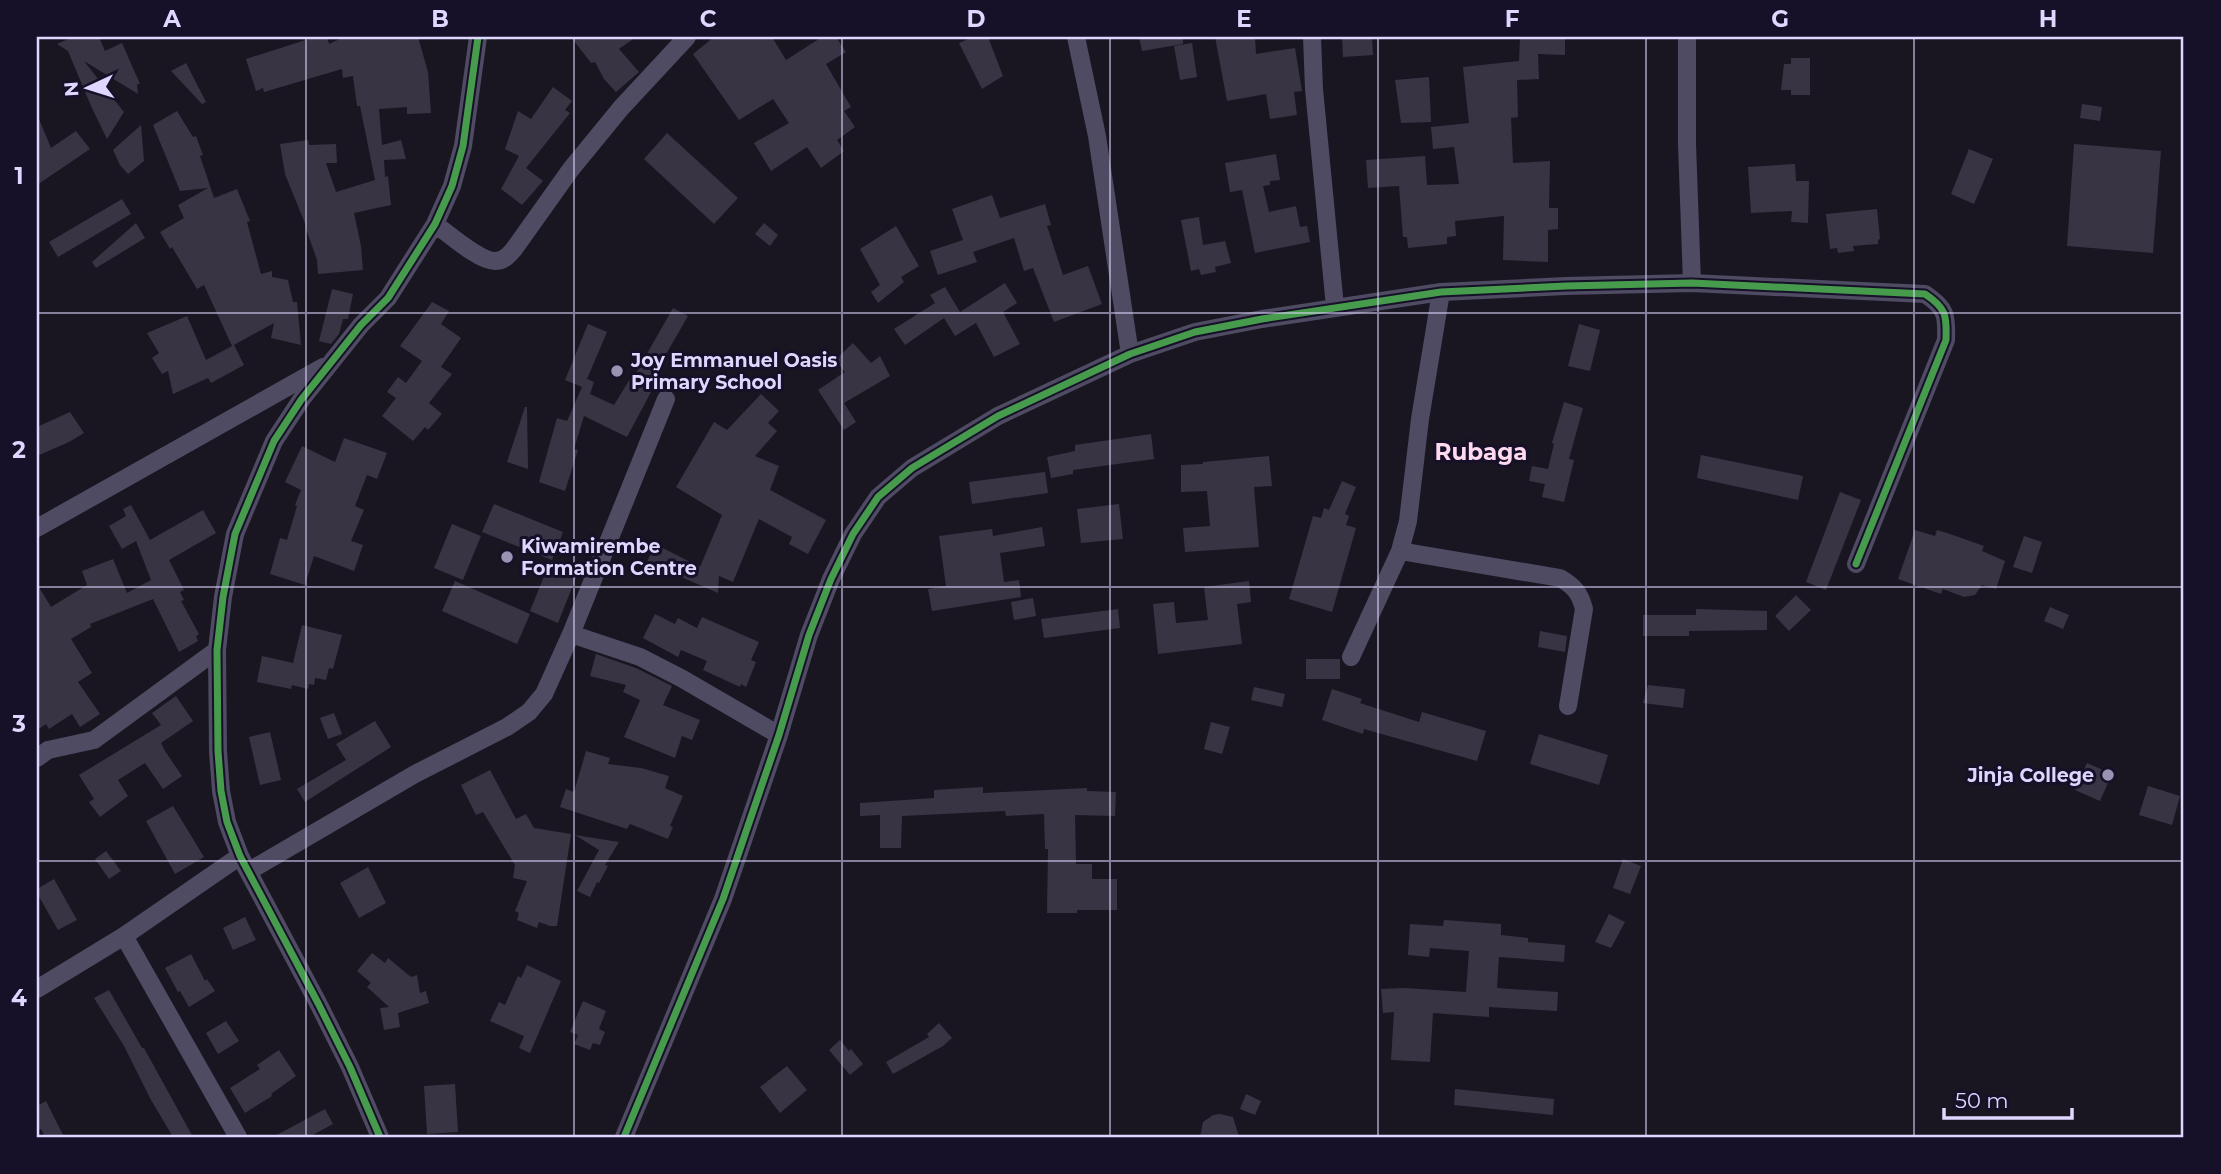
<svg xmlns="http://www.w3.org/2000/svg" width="2221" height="1174" font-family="Montserrat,sans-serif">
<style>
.building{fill:#383444}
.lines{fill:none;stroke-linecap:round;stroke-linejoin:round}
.minor{stroke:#4e4b63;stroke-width:18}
.cycleway-casing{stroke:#161028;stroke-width:11}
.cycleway{stroke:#469c4c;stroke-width:7}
.grid{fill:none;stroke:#dfd7ff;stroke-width:2;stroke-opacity:0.55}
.poi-dot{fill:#9a93b2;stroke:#161028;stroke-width:2.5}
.labels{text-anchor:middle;stroke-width:6;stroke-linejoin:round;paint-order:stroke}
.poi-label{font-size:19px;font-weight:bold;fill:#dfd7ff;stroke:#161028;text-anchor:start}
.quarter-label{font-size:23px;font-weight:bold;fill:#ffd9ee;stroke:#161028}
.neatline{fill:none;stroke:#dfd7ff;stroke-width:2.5}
.grid-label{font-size:23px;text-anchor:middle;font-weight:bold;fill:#dfd7ff}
</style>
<rect width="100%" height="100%" fill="#191622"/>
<path class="building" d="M73,37H99L105,51L122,43L140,84H137L138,94L84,61L124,112L107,139L91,106L68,51L57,44Z
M315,37H327L329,44L344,37H418L428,72L431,113L407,114V107L379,109L382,145L401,140L406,159L384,160L385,177L388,176L391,205L354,213L361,246L363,270L318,274L317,260L305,226H306L285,174L280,144L308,140L309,145L336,144L337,163H326L336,192L375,180L360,106H357L353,76L343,78L342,69L264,92L263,88L256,91L246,59Z
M571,37H636L619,49L639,72L616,92L604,79L595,62L591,63Z
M714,37H772L786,60L822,37H836L846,52L826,64L851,107L844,111L855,127L837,140L844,151L821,168L807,147L771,171L754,143L789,123L773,99L739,120L693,54Z
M973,37H988L1003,76L982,89L959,43Z
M1139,37H1183V44L1142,51Z
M1215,37H1255L1256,54L1295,48L1302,91L1294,92L1297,115L1270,119L1266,94L1227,101Z
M1342,37H1372L1373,55L1343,57Z
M1520,37H1565V55L1538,54L1539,79L1517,80L1518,117L1511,118L1513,163L1550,161L1549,208H1558V229L1548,230V262L1503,260L1504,216L1455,221L1456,236L1447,237V244L1408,248L1407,237H1403L1399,186L1368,188L1366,160L1425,156L1427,185L1459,184L1454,147L1433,149L1431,127L1469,123L1463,67L1519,61Z
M1192,43L1197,77L1180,80L1174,46Z
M1791,58H1810V95H1791V90H1781L1784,64H1791Z
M186,63L206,102L202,104L171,71Z
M1429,77L1431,122L1401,123L1395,80Z
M553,87L572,101L565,110L570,113L526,168L543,181L522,205L501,189L519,156L505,149L518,111L531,119Z
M2082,104L2102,107L2100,121L2080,118Z
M177,111L193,137L196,136L203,155L200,156L214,198L237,189L250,221L247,222L261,274L272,271V277L288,280L293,302H297L301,345L271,338L274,323L232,346L204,285L197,289L172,247L170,249L160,232L184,218L178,205L208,188L180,191L153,125Z
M37,114L51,148L76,131L90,149L37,185Z
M141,125L144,161L128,174L120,165L113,150Z
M667,133L738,198L714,224L644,159Z
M2074,144L2161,151L2153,253L2067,246Z
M1969,149L1993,159L1974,204L1951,194Z
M1276,154L1280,180L1270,181V185L1263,186L1269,212L1296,206L1300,227L1307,226L1310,242L1255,253L1242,190L1230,192L1225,163Z
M1795,164L1796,181H1809L1808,223L1791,222L1792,211L1751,213L1748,167Z
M992,195L1000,218L1045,204L1051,225L1047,226L1063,275L1088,266L1102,304L1054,322L1033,268L1024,271L1014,238L973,252L977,262L938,275L930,251L963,240L952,209Z
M122,199L131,214L58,257L49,242Z
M1877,209L1880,239L1878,240V244L1853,246L1854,251L1838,253L1837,248L1830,249L1826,214Z
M1199,217L1203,245L1225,241L1231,263L1215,267L1216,272L1201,275L1199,269L1191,271L1181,220Z
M136,223L145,238L96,268L92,262Z
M764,223L778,235L770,246L755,234Z
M896,226L919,266L901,277L904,282L878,303L871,292L880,285L860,249Z
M1005,283L1017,303L1003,312L1020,344L994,357L976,323L955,336L944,318L905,345L894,329L935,303L930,295L945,287L960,312Z
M332,289L353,294L348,319H343L339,334L331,344L319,341Z
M432,302L449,311L441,324L461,338L441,367L452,374L429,403L442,414L428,430L425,427L413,441L382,416L396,398L387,392L398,377L406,383L422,361L400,346Z
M673,308L688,316L646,389L651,392L627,437L584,416L574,449L578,450L565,491L539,482L557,418L567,421L582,387L565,380L588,324L607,332L587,379L594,382L590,394L614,405L630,379L632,380Z
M187,316L206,360L234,345L244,365L211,383L208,378L173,394L168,371L162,374L152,358L159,353L147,333Z
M1579,324L1600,330L1590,371L1568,366Z
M853,343L871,363L880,356L890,376L844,403L856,422L844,430L818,390L845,372L835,360Z
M761,394L779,411L768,423L777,431L755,456L779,466L770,490L826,520L808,554L789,544L792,537L759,519L733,582L719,576L718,593L647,562L655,544L700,567L722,515L676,487L714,422L727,430Z
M1564,402L1583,408L1569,459L1574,460L1564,502L1542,497L1545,484L1529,481L1532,466L1548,469L1554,444L1552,443Z
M525,407H527L528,469L507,462Z
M70,412L84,433L69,442L37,456V427Z
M1151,434L1154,459L1073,470V474L1051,478L1047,457L1075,451V445Z
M344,438L387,453L377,479L367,475L355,506L364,510L351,541L363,545L354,571L314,556L305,585L270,574L280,538L287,540L297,506L295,505L301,490L285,482L302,446L335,462Z
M1701,455L1803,476L1798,500L1697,478Z
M1269,456L1272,486L1254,487L1259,547L1185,552L1183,528L1210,526L1207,491L1181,492V465L1203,464V462Z
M1045,472L1048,493L972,504L969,482Z
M1342,481L1356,487L1345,514L1349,516L1346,525L1356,528L1332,612L1289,599L1313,516L1321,518L1324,508L1329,510Z
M1840,492L1861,500L1826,590L1806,582Z
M494,504L563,532L552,560L482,532Z
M1119,504L1123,539L1081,543L1077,509Z
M131,505L150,540L203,510L216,533L169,560L184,590L180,592L184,600L181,601L199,634L196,636L198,641L179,652L153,599L90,624L91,627L71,639L92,673L78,682L100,714L80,727L72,714L49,729L46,724L37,730V584L51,607L87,585L82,571L113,559L127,593L151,580L136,541L122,549L109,526L126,516L123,509Z
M452,524L481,536L463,580L434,568Z
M1042,527L1045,546L1000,553L1004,582L1019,580L1021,597L932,611L928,589L946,586L939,536L992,529L993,536Z
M1915,530L1935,536L1937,530L1950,534L1984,546L1982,551L2005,561L1996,589L1982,585L1975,595L1964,597L1943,589L1941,594L1898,579Z
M2024,536L2042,542L2032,573L2013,567Z
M549,564L577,575L558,623L530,611Z
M455,581L530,614L517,644L442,611Z
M1249,581L1251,602L1237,604L1242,644L1158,654L1153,604L1174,602L1176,623L1208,620L1204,587Z
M1796,595L1811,610L1789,631L1775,616Z
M1033,598L1036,616L1014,620L1011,602Z
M2050,607L2069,615L2063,629L2044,621Z
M1118,609L1120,628L1044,638L1041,619Z
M1696,609L1767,611V630L1689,631V636H1643V615H1696Z
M655,614L675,624L678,618L697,628L702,617L759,642L751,660L756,662L746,687L741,684L740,687L703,670L707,661L681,650L678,657L643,638Z
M302,625L342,635L333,669L329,668L326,680L315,678L314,685L309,684L308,689L292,685L291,689L257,682L262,656L293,663Z
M1540,631L1567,636L1565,652L1538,647Z
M596,654L636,668L672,686L663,705L700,720L692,740L682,736L675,758L624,737L640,700L623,692L626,685L590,676Z
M1306,659H1340V679H1306Z
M1648,685L1685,689L1683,708L1643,703Z
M1254,687L1285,694L1282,707L1251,700Z
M1332,689L1362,699L1360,703L1419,722L1422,712L1486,731L1477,761L1364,729L1363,734L1322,720Z
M176,696L193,721L161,743L165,751L182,776L163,789L145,763L118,780L128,796L100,817L89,802L94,799L79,775L161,725L152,713Z
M334,713L342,734L328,739L320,718Z
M375,721L391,747L305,802L297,789L346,760L336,744Z
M1211,722L1230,727L1222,754L1204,749Z
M270,732L281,780L260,785L249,737Z
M1539,734L1608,755L1599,785L1530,764Z
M586,751L610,758L608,764L641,768L669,776L665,788L683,796L670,826L673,827L668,839L630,824L627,829L560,807L566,789L574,792Z
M2087,763L2112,774L2100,801L2075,790Z
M490,770L516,819L526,814L534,828L571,834L557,926H550L539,922L537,928L517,920L519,913L515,911L527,881L513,878L515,865L483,812L476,815L461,785Z
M2148,786L2180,796L2172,825L2139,815Z
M983,787V793L1087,788V791L1116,792L1115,816L1075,815L1076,864H1092V879H1117V910H1077V913H1047L1048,849H1045L1044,814L1006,816L1005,811L902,816L901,848H880V815L860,816V803L934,798V790Z
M173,806L204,857L175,874L146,821Z
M575,835L619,842L605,865L608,866L599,883L597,882L590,897L577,891L599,850Z
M106,851L121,871L109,879L95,859Z
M1623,859L1641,866L1630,894L1613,888Z
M368,867L386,903L359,918L340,883Z
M54,879L77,920L58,930L37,893V889Z
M1609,914L1625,922L1611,948L1595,942Z
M245,917L256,940L233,950L223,928Z
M1444,920L1501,924V935L1528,938V942L1565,945L1564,962L1499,957L1497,988L1558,992L1557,1011L1489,1007V1017L1433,1013L1430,1062L1391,1060L1394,1012L1383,1013L1381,989L1405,988L1466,992L1469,951L1430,948L1429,957L1408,955L1410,924L1443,926Z
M372,953L385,963L388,958L411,977L417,975L420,993L426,991L429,1003L398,1013L400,1027L384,1030L380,1008L389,1007L367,987L371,983L357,971Z
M191,954L205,981L207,979L215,991L189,1007L180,991L178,992L165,968Z
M527,965L561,981L530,1053L519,1048L524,1036L490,1021L499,1002L505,1005L518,976L521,978Z
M109,990L142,1048H144L193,1137H173L151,1100L124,1046L94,998Z
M583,1001L606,1011L599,1029L605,1032L600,1045L593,1043L590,1050L574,1044L578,1035L570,1032Z
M226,1021L239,1041L218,1054L206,1033Z
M939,1023L952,1038L943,1046L893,1074L886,1062L929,1037L927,1034Z
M840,1040L849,1051L851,1049L863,1064L850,1075L829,1050Z
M279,1050L296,1076L271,1094L272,1096L245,1113L230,1088L260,1069L257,1065Z
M787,1066L807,1090L780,1113L760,1087Z
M455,1084L458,1132L427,1134L424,1086Z
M1455,1089L1554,1099L1553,1115L1454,1105Z
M1246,1094L1261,1101L1255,1115L1240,1109Z
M46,1101L64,1137H45L41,1129L37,1131V1106Z
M325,1109L333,1124L309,1137H273Z
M1220,1114L1233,1117L1239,1137H1200L1203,1122L1213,1115Z"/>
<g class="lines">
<path class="minor" d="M1076,37L1097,136L1130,354
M1312,37L1314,89L1335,307
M1687,37V144L1692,283
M435,224C449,234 479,261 495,261C504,261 509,255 514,249L571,169L621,108L687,37
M37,528L323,367
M1400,551L1560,578C1574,586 1580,593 1584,609L1568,706
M571,634L640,657L681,678L779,735
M1351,657L1400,551L1408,521L1420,419L1441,292
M37,758L48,750L94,740L217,650
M249,871L415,774L507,727L529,712L544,694L571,634L666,399
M124,936L238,1137
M37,989L124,936L240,856
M380,1137L350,1067L318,1003L240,856L227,822L221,791L218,751L217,650L223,597L235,534L274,441L301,400L361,325L388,298L435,224L452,186L463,146L478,37
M624,1137L723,899L779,735L809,635L831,579L853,534L878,497L912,468L998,416L1130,354L1195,332L1262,319L1441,292L1566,286L1692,283L1925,294C1946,308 1947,315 1946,340L1856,564"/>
<g class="cycleway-casing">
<path id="cycleway" d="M380,1137L350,1067L318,1003L240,856L227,822L221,791L218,751L217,650L223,597L235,534L274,441L301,400L361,325L388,298L435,224L452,186L463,146L478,37
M624,1137L723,899L779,735L809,635L831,579L853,534L878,497L912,468L998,416L1130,354L1195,332L1262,319L1441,292L1566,286L1692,283L1925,294C1946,308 1947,315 1946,340L1856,564"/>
</g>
<use href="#cycleway" class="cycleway"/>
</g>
<path class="grid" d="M306,37V1137M574,37V1137M842,37V1137M1110,37V1137M1378,37V1137M1646,37V1137M1914,37V1137M37,313H2184M37,587H2184M37,861H2184"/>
<g class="poi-dot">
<circle cx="617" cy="371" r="7"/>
<circle cx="507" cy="557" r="7"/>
<circle cx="2108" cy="775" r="7"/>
</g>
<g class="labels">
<g class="poi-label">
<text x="631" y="367">Joy Emmanuel Oasis<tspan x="631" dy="22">Primary School</tspan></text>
<text x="521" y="553">Kiwamirembe<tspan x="521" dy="22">Formation Centre</tspan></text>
<text x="2094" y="782" text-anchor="end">Jinja College</text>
</g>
<g class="quarter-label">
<text x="1481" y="460">Rubaga</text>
</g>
</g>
<rect width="2221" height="1174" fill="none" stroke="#161028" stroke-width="77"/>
<g transform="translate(88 88) rotate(266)" stroke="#161028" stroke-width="5" paint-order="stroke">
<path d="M0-5L12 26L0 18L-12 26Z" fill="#dfd7ff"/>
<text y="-10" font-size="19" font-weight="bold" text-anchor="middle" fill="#dfd7ff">N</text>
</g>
<path d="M1944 1108v10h128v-10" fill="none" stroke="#dfd7ff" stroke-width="3.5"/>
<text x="1955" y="1108" font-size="21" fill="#dfd7ff" stroke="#161028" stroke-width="5" paint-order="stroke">50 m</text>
<rect x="38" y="38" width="2144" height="1098" class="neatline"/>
<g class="grid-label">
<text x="172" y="27">A</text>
<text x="440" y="27">B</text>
<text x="708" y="27">C</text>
<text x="976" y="27">D</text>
<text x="1244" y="27">E</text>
<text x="1512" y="27">F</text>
<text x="1780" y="27">G</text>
<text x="2048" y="27">H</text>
<text x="19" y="184">1</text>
<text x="19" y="458">2</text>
<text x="19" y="732">3</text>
<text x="19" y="1006">4</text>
</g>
</svg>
